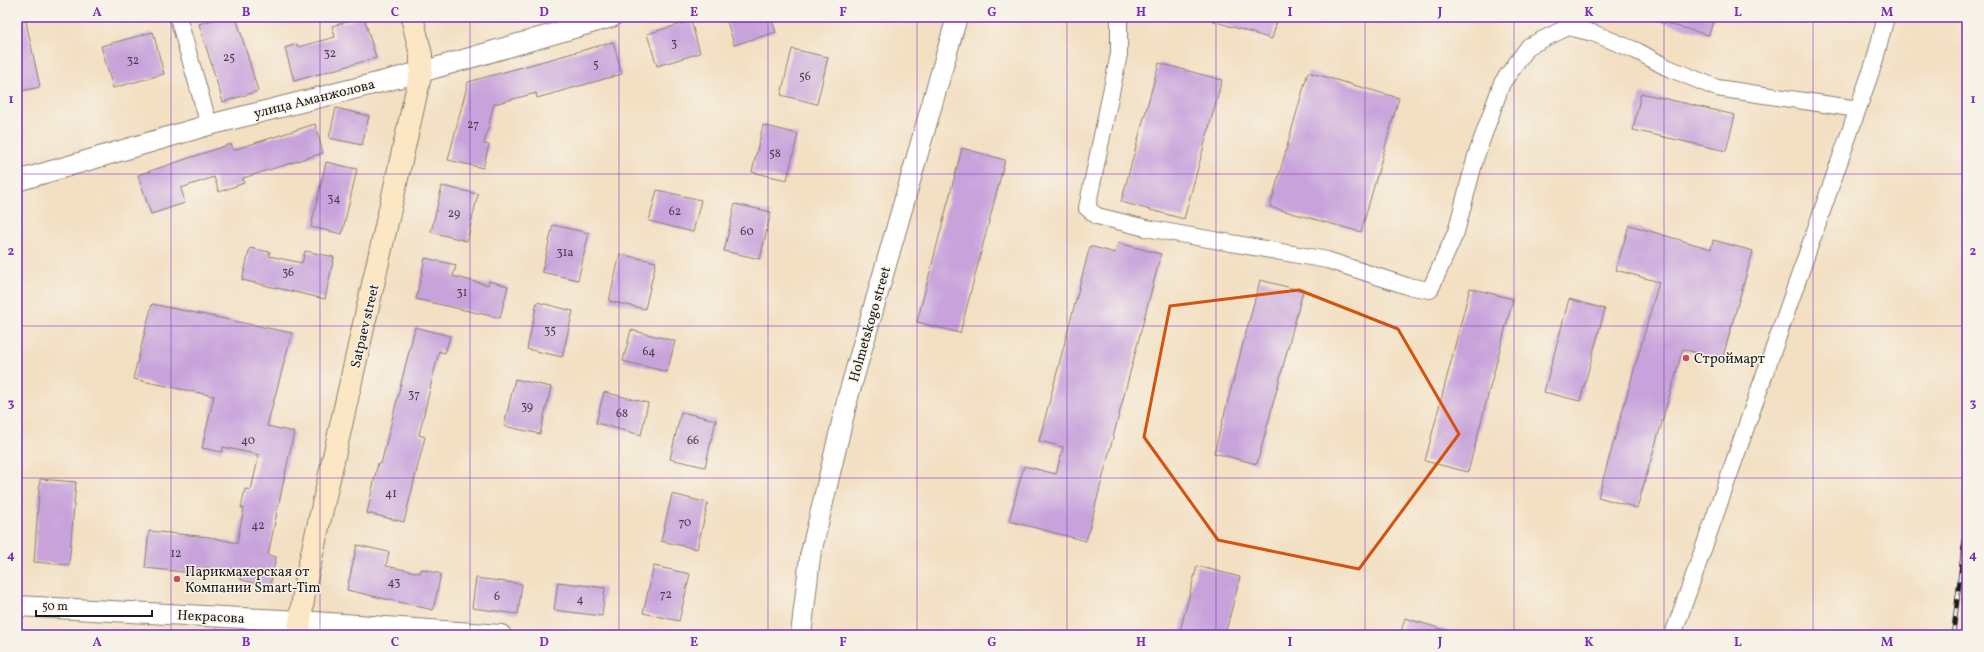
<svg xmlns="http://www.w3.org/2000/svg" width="1984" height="652" font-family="Vollkorn,serif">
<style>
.building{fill:#c8a3db}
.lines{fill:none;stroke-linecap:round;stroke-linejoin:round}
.minor-casing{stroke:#887e6f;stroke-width:18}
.tertiary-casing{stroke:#887e6f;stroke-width:22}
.secondary-casing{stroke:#887e6f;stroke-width:24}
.minor{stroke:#fff;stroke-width:16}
.tertiary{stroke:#fff;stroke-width:20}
.secondary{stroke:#fbe7c3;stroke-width:22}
.rail-casing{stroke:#1c1c1c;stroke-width:4.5}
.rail{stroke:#f7f3e8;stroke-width:3;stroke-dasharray:9;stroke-linecap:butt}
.marked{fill:none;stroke:#d4530e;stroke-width:3;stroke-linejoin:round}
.grid{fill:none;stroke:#7b2cbf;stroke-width:1;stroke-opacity:0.55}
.poi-dot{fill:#d1495b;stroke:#f7f3e8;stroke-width:1.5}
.labels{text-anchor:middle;stroke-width:3;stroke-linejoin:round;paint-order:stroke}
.number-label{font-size:12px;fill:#473e4c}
.street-label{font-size:14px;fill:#1c1c1c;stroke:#f7f3e8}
.poi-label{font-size:14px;fill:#1c1c1c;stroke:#f7f3e8;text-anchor:start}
.neatline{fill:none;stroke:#7b2cbf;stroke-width:1.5}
.grid-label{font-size:13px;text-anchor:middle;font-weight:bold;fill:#7b2cbf}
</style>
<rect width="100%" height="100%" fill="#f7f3e8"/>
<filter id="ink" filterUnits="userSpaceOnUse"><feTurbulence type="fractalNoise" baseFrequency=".025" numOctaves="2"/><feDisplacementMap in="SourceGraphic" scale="8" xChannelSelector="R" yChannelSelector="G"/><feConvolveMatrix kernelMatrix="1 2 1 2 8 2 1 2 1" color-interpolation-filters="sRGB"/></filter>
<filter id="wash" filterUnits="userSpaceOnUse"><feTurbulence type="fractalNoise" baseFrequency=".012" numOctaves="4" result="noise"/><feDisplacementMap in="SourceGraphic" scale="16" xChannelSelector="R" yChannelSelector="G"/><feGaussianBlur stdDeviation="0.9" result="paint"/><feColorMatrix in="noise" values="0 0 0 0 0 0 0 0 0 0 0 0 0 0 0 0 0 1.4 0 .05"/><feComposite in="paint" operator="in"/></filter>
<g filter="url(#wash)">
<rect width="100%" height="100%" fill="#f3dfc2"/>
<g id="blocks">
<path class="building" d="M17,17H25L40,87L17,92Z
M222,17H236L258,91L223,102L199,24Z
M364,17L376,58L294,81L285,48L297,44L298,47L335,37L332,26Z
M726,17H771L776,32L734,45Z
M1213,17H1278L1272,39L1213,21Z
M1657,17H1714L1709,35L1657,21Z
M691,21L700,53L657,66L647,34Z
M153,32L164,74L113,88L101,46Z
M613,42L622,74L537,98L536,93L494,104L484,144L489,145L483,168L448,160L468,82Z
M792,49L828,57L817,104L781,95Z
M1159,63L1222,80L1184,219L1121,202Z
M1308,72L1399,98L1361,232L1270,207Z
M1641,93L1735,115L1726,151L1633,130Z
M336,108L369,116L362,145L329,138Z
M315,124L323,153L243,178L244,183L219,192L214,177L181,188L185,203L151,214L138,175L231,144L233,150Z
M763,125L798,134L787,180L752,172Z
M962,148L1005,160L960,333L917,322Z
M326,162L357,169L342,234L311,227Z
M442,186L478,194L467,241L431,232Z
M657,190L701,200L693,232L649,221Z
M735,204L771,212L760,259L724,251Z
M553,225L589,233L578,280L542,272Z
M1629,225L1711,249L1713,240L1753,251L1722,360L1683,349L1637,508L1598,497L1659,282L1616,270Z
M1118,243L1161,254L1086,541L1009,521L1024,466L1056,474L1063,447L1039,441L1090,246L1115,253Z
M250,248L270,252L269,256L302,263L305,251L334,257L325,299L242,280Z
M620,254L656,262L645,309L609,301Z
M425,258L456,265L453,276L488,285L489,281L508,286L500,318L416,299Z
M1260,280L1303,291L1257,464L1214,453Z
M1470,288L1513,299L1468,472L1425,461Z
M1569,299L1605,309L1580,401L1544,392Z
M537,302L573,311L562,357L527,349Z
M152,304L292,333L267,426L294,432L268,555L276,557L270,586L241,580L242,575L204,567V574L145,568L149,531L209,537L237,543L244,508H241L245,489L251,490L259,455L223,447L222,452L202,448L214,396L133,379Z
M415,327L450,336L445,353L439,351L419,435L425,437L404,522L367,513L378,463L381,464Z
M631,330L675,341L667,372L623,361Z
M515,379L551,387L540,434L504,426Z
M604,392L648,403L641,435L596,423Z
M681,412L716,420L705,467L670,459Z
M40,479L76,482L69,565L34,562Z
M672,494L708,503L697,549L661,541Z
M357,545L389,552L386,566L420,573L421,569L441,574L433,610L347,590Z
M654,566L690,574L679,621L643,613Z
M1197,566L1240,577L1225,635H1179Z
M476,578L522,584L518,614L472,608Z
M558,582L605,588L602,616L554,610Z
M1405,618L1452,632L1451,635H1400Z"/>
</g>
</g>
<g filter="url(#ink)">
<use href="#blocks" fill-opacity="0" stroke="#887e6f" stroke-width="1"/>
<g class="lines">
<g class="minor-casing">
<path id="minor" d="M178,17L209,125
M1119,17V54L1087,208L1097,216L1146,228L1327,260L1407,286L1430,290L1456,232L1476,156L1502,83L1529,46L1568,27L1593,33L1637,51L1666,67L1717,88L1858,109
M1673,635L1874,63L1886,17"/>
</g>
<g class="tertiary-casing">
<path id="tertiary" d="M17,181L209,125L421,72L612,17
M17,606L300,621L501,635
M801,635L810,557L848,397L957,17"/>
</g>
<g class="secondary-casing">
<path id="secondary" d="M298,635L306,580L421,72V55L412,17"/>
</g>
<use href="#minor" class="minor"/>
<use href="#tertiary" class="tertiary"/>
<use href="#secondary" class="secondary"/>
<g class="rail-casing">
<path id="rail" d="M1953,635L1967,520
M1965,635L1967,617"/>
</g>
<use href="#rail" class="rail"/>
</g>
</g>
<path class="marked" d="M1299,290L1398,329L1459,434L1359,569L1218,540L1144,437L1170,306Z"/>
<path class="grid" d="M171,17V635M320,17V635M470,17V635M619,17V635M768,17V635M917,17V635M1067,17V635M1216,17V635M1365,17V635M1514,17V635M1664,17V635M1813,17V635M17,174H1967M17,326H1967M17,478H1967"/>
<g class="poi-dot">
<circle cx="1686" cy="358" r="4"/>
<circle cx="177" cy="579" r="4"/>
</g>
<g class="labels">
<g class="number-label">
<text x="674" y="47">3</text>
<text x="330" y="57">32</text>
<text x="229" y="61">25</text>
<text x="133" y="64">32</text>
<text x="596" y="68">5</text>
<text x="805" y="80">56</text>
<text x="473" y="128">27</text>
<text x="775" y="157">58</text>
<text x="334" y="202">34</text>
<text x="675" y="215">62</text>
<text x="454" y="217">29</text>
<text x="747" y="235">60</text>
<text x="565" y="256">31а</text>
<text x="288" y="276">36</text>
<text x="462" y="296">31</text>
<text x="550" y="334">35</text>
<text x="649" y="355">64</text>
<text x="414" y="398">37</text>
<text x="527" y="410">39</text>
<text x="622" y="417">68</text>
<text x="248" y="444">40</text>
<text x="693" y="444">66</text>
<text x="391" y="497">41</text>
<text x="685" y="526">70</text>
<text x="258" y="529">42</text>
<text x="176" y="557">12</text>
<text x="394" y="586">43</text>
<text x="666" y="598">72</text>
<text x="497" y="600">6</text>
<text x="580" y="603">4</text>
</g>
<g class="street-label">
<text transform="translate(314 98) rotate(-14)" y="5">улица Аманжолова</text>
<text transform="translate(869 324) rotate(-74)" y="5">Holmetskogo street</text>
<text transform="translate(364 326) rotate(-77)" y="5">Satpaev street</text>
<text transform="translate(211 616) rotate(3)" y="5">Некрасова</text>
</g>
<g class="poi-label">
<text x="1694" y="363">Строймарт</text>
<text x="185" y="576">Парикмахерская от<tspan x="185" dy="16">Компании Smart-Tim</tspan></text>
</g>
</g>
<rect width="1984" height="652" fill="none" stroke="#f7f3e8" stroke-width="44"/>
<path d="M36 610v6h116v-6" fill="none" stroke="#1c1c1c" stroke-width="2"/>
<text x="42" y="610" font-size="12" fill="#1c1c1c" stroke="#f7f3e8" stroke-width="3" paint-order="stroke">50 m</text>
<rect x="22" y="22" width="1940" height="608" class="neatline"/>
<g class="grid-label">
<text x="97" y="16">A</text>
<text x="246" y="16">B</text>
<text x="395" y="16">C</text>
<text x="544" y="16">D</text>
<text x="694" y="16">E</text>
<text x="843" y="16">F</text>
<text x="992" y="16">G</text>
<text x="1141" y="16">H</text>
<text x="1290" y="16">I</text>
<text x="1440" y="16">J</text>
<text x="1589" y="16">K</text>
<text x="1738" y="16">L</text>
<text x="1887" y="16">M</text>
<text x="11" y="103">1</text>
<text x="1973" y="103">1</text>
<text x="11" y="255">2</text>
<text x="1973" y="255">2</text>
<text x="11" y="407">3</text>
<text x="1973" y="407">3</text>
<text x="11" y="559">4</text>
<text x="1973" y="559">4</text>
<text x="97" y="646">A</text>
<text x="246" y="646">B</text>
<text x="395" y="646">C</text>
<text x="544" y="646">D</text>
<text x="694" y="646">E</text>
<text x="843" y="646">F</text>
<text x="992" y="646">G</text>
<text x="1141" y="646">H</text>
<text x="1290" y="646">I</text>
<text x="1440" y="646">J</text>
<text x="1589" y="646">K</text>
<text x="1738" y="646">L</text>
<text x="1887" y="646">M</text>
</g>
</svg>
